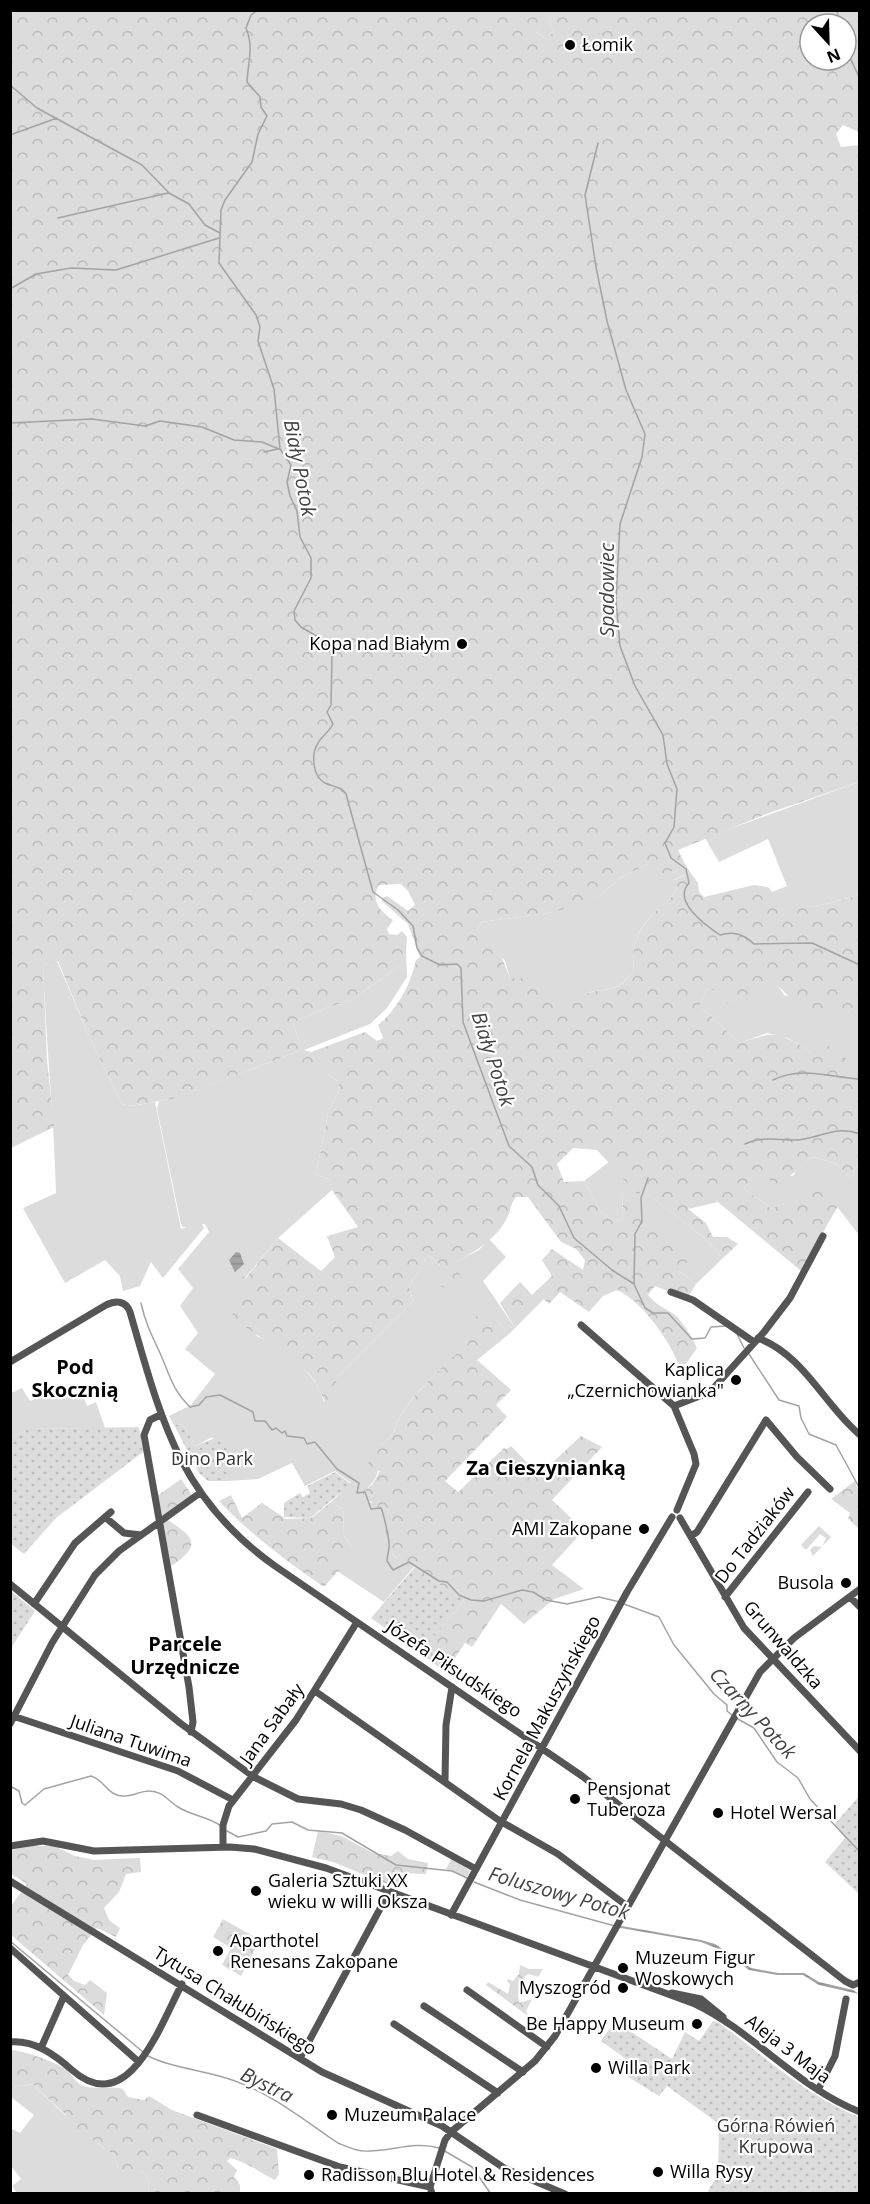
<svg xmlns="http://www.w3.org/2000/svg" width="870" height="2204" font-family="'Open Sans',sans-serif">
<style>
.grass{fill:#dcdcdc}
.forest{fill:url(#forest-crowns);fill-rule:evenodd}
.park{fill:url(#park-dots)}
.water{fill:url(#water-rules)}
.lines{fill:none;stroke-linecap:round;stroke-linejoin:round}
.stream{stroke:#a3a3a3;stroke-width:1.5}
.minor{stroke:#555;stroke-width:7}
.poi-dot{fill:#000;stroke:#fff;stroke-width:2}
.labels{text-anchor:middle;stroke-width:4.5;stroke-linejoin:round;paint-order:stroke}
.poi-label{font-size:18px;fill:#000;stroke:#fff;text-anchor:start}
.park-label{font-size:18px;fill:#333;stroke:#fff}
.street-label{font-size:18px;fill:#000;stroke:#fff}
.water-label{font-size:20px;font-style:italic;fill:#444;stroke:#fff}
.neighbourhood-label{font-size:20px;font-weight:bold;fill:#000;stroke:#fff}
</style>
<defs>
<pattern id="forest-crowns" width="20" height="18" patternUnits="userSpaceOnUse" patternTransform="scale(1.5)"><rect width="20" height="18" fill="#dcdcdc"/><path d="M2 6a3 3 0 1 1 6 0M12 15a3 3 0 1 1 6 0" fill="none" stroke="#bbb"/></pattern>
<pattern id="park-dots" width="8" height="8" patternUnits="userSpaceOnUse" patternTransform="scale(1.5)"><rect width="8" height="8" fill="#dcdcdc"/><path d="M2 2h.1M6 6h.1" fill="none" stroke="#bbb" stroke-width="1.8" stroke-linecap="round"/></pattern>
<pattern id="water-rules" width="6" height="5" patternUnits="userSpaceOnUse" patternTransform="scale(1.5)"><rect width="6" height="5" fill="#a3a3a3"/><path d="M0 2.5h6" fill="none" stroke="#8b8b8b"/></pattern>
</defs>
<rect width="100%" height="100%" fill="#fff"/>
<path class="grass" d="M552,11H561L549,21L554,32L546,39L537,32L547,12Z
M859,782V895C833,901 792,920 772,892L787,886L768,839L719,862L705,838Z
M684,862L690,872L674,880L677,888C671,901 660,906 651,916C636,933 631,948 634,970C618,991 613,988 590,992C582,994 577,1002 570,1004C552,1008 528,979 510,978L505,961L477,930L481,922L549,913L598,897L620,878L648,864L681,868Z
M406,952L407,977L387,1008L370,1024L304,1050L311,1052L299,1062L323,1069L338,1082L339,1091L328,1113L316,1175L329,1179L332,1190L278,1238L245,1278L242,1276L257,1336C285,1350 315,1371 324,1402L337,1377L413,1301L409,1287L428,1255L466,1288L453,1263L479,1250L489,1239L506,1257L483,1281L515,1328L509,1334L498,1322C469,1343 399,1399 394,1433L381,1445C380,1465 380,1479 363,1492L367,1501L377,1506L384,1518L393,1555L396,1558L417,1563L384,1602L337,1571L352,1547L344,1536L343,1509L331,1502L351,1483L335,1471L305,1486L292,1463L258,1479L227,1481L230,1462L212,1437L196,1446L182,1424L174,1425L169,1416L191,1405L215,1374L185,1349L198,1333L180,1306L193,1288L178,1269L209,1232L205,1224L189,1226L202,1224L204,1228L163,1278L151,1262L140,1286L123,1291L120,1276L105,1260L65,1283L23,1208L56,1193C54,1117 46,1041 43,965L57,961L89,1036L122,1104L131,1106L155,1102L181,1229L187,1227H183L181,1224L157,1109L159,1101L175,1098L302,1050L293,1023L326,1008L351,1000L401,965Z
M776,983L784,995L847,1012L859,1004V1068L811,1052L788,1038L767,1033L740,1043L700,1006L706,989L720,991L726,1004Z
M812,1157L835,1163L850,1177L859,1163V1235L818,1182L772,1209L744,1189L755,1172L793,1176L798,1168Z
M609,1162L638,1195L642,1189L703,1237L723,1258L696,1284L679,1271L622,1192L623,1217L615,1222L600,1211L584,1181Z
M64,1386L68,1396L81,1390L87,1406L96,1402L105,1428L30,1429L11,1437V1393L22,1388L30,1401Z
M819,1526L831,1537L813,1556L810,1550L814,1546L822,1547L826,1538L820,1534L806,1550L801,1545Z
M452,1858L470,1871L467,1877L446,1869Z
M32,2084L87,2136L113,2154L118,2168L141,2171L149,2179L148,2193H17L12,2186L21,2179L11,2166L10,2128L20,2133L34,2115L11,2097V2088Z"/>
<path class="forest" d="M11,11H552L547,13L537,32L546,39L554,32L549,21L561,11H859V132L843,125L836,134L841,147L860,145L859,782L769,813L678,850L684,862L682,868L654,877L648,864L620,878L598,897L583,904L549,913L481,922L477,930L497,946L510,978H521L540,992L552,990L562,1004C574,1004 577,996 588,993C614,986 616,994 634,970C631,948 636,934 651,916C660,906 671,901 677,888L673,881L690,872L698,883L699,892L704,897L754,885L768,887C793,920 826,903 859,895V1004L847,1012H805L776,984L726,1004L719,991L706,989L700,1006L740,1043C776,1030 779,1032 811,1052L825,1043L859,1068V1163L850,1177L835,1163L812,1157C799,1167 792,1177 776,1184L755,1172L744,1189L772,1209L818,1181L838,1206L801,1271L718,1202L688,1209L706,1223L713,1237H727L738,1244L723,1258L703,1237L643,1190L638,1195L597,1150L573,1148L557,1164L564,1182L584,1181L600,1211L615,1222L623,1217L622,1192L659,1224L690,1259L679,1271L696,1284L687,1299L655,1286L648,1295C658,1307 664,1307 675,1315C684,1323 692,1338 697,1348L686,1364L679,1366C671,1342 641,1300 617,1290L603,1296L589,1312L560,1292L549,1304L544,1299L515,1328L500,1303L520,1282L532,1295L552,1276L542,1260L552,1249L583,1270L585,1260L576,1249L561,1242L528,1197H516C510,1204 511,1211 507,1218C497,1239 473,1253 454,1263L467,1288L438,1287L440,1265L428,1255L409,1287L413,1301L337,1377L331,1407C320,1399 319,1383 308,1373C284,1351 257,1336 232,1317L242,1276L246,1278L278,1238L321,1271L335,1257L327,1236L358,1227L332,1190L329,1179L316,1175L328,1113L339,1091L338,1082L323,1069L302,1067L299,1062L311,1052L365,1032L377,1041L383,1038L378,1025C397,1010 411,984 416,960L420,957L408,924L382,901V898L387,896L408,911L415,905L408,891L401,884L379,885C370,902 380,910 393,920L387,929L389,934L397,935L402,931L407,937L406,952L401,965L351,1000L326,1008L293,1023L302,1050L176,1098L131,1106L122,1104L89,1036L58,961L43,965L47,1060L54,1127L11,1148ZM810,24H846V60H810Z
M478,1315L498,1322L509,1334L477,1360L511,1390L496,1405L507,1417L445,1481L458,1492L504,1448L507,1449L511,1446L539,1475L581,1436L602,1447L552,1500L584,1530L552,1565L584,1589L554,1599L524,1624L501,1604L472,1647L465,1643L453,1661V1674L449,1675L420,1653L464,1601L414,1568L416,1563C411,1562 403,1561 398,1559C386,1553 386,1520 377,1507L373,1508L372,1502L367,1501L362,1492L372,1485L380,1471L369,1465L364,1450L381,1445L394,1433C398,1405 447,1363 469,1343L462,1333Z
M181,1479L192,1495L163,1517L157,1496Z
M855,1481L859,1493V1529L848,1519L850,1513L831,1499Z
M231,1495L242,1518L262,1503L286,1519L311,1518L331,1502L343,1509L344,1536L352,1547L347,1561L324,1587C286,1561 251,1535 219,1501Z
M166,1519C193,1536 204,1545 171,1566L163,1522Z
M318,1831L341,1836L373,1853L391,1856L398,1851L408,1859L428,1863L426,1874L402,1873L397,1888L333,1862L312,1857Z
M31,1846H54L75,1856L94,1860L140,1858L141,1872L126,1874L119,1892L104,1908L109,1920L120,1928L116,1937L97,1928L83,1945L68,1975L74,1981L85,1985L90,1980L107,1993L104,2015L11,1935V1906L27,1884L11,1874V1850Z
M223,1919L260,1940L241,1976L222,1965L231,1948L213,1937Z
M520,1965L529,1969H543L538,1977L529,1974L525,1976L518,1995L519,2003L532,1999L526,2011L529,2017L486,1985L488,1982L508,1994L510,1984L507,1981L508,1979L513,1981L519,1974Z
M11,2050C25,2051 52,2061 64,2068C71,2072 74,2081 81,2085C94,2091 110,2085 123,2089L128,2097L144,2100L149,2096L172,2110L277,2149L279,2174L275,2180C259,2172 247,2162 230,2158L227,2161L237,2170L234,2177L240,2185V2193H148L149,2179L141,2171L131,2177L118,2168L113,2154L87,2136L74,2138L61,2124L66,2115L32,2084L11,2088Z"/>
<path class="park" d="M182,1424L196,1446L217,1437C235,1450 232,1461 227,1481H208L199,1473L174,1425Z
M139,1427L143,1452L56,1518L24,1554L11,1544V1437L29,1429Z
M335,1472L351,1484L310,1518L284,1517V1503L300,1493L303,1497L310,1493L307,1486Z
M414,1568L464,1601L420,1653L371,1618Z
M11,1591L35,1611L11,1648Z
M859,1796V1894L825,1862L845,1838L834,1825Z
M615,2021L672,2059L685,2032L699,2041L713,2021L718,2022C763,2055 807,2097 859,2117V2193H707L718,2174L719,2124L667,2086L659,2096L625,2075L633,2064L601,2041Z"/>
<path class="water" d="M236,1252L240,1253L244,1264L235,1272L229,1260Z
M616,1925L701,1940L715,1944L751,1968L778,1973H804L819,1982L853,1990L859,1994L819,1985L803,1975H777L749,1970L726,1952L701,1942L615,1927Z"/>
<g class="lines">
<path class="stream" d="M258,10L251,15L246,28C254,47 248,62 247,82L260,97L261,107L267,116L258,134L252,162L225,200L221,210L219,263L256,315L260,327L258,341L274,389L280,449L291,465L287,482L290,496L297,511L300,537L311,558V578L294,611L295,620L301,627L325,641L332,656L331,705L327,712L333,724C329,732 322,736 318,743C311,754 312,776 325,783C333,787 341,786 346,794L373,892L398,910L413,926L417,948L422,956L440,965L457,964L461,968L463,1022L509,1146L532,1167L538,1185L559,1206L574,1238L612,1270L634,1284L645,1308L653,1313H668L692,1339L705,1338L711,1327L726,1326
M837,10L839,24
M846,49L860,79
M10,85L37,108L142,165L169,193L189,204L205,225L220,233
M10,135L57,118
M598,143L585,195L596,267L607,321L626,390L645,434L642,457L620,524L616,601L620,646L635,686L663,735L667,764L677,789L674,827L665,843L671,858L686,869L689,883C672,901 705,925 720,935C734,931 743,934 754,944L812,943L860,965
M58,218L168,193
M10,289L36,274L71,268L116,270L219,238
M10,423L92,419L145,426L160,421L202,427L234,440L262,442L279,449
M264,452L278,449
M773,1080C802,1066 828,1077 860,1079
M745,1144C762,1136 777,1140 795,1140C818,1140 834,1124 860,1134
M634,1284L635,1234L642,1221L641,1198L648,1178
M141,1303C145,1322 152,1336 160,1353C170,1375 171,1388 190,1407L199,1405L206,1397L220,1395L253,1412L255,1421H265L272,1430L276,1428L282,1433L285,1431L287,1436L304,1438L307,1444L315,1442L337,1469L359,1483L357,1493L365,1492L371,1509L381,1508C383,1511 390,1541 389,1546C389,1552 387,1555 387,1561L393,1570L409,1562L439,1581L447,1582L459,1595L471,1600L484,1601L522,1590L533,1592L546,1600L567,1604L599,1597L620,1602
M737,1334L744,1348
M749,1354L779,1400L799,1406L801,1418L809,1434L836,1445L860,1489
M624,1604L659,1617L674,1645L714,1694L727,1705V1711L732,1715
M736,1718L754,1728L777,1762L798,1778L810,1799L860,1852
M10,1786L19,1791L22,1803L25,1805L44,1789L91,1776C103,1779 106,1792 117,1795C128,1799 139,1791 149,1791C163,1791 168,1801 178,1807C192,1816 207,1816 221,1826
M227,1831L238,1837L266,1831L272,1824L292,1822L308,1830L342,1833L396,1865L452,1871L467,1878
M474,1882L520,1900L615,1926
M10,1941L143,2052
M146,2055C173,2069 206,2070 235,2081C272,2094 305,2121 338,2143C348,2147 358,2152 369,2151C392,2151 416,2141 439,2148
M443,2150L472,2167L491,2194"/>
<path class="minor" d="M671,1292L693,1300L754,1342
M581,1325L674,1406L694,1454L696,1464L677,1510
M758,1338C805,1356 824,1405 860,1435
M10,1362L106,1305C117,1300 126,1301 130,1312C161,1419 179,1498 275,1566L582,1776L845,1981L853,1985L860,1982
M674,1406L710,1392L764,1332L790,1298L823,1236
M160,1415L150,1420L144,1435L189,1687L193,1722L191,1732
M105,1517L124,1533L141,1535
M680,1518L744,1628L860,1751
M691,1536L697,1532L766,1420L797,1457L830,1489
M10,1584L180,1723L254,1777L298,1799L341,1804L361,1810L405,1830L476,1869
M725,1597L808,1492
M850,1597L860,1607
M34,1604L75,1543L111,1512
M315,1691L500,1821L558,1854L627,1906
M16,1717L178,1771L233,1800
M10,1724L52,1643L95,1575L119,1551L200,1493
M445,1780L446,1725L452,1687
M10,1846L43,1841L94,1851L230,1847L254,1849L326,1868L695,2004C754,2032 798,2088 860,2112
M223,1847V1825L229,1806L296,1720L357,1622
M10,1881L322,2072L442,2126L504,2168L565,2194
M451,1915L627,1592L672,1517
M10,1948L139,2062
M467,1990L547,2047
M672,1993L701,1999L723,2017
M424,2006L523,2072
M394,2024L498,2093
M10,2042C35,2040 55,2055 72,2070C129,2120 161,2023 182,1984
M41,2048L64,1996
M300,2058L389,1892
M818,2090L835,2056L846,1999
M197,2115L340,2167L430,2187
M432,2194L430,2187L445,2140L451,2132L535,2061L555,2036L760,1672L794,1638L860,1589"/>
</g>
<g class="poi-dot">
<circle cx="570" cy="45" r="6"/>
<circle cx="462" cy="644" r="6"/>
<circle cx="736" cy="1380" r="6"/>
<circle cx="644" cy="1529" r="6"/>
<circle cx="846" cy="1583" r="6"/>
<circle cx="575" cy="1799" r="6"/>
<circle cx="718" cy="1813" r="6"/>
<circle cx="256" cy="1891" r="6"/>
<circle cx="218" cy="1951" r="6"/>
<circle cx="623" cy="1968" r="6"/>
<circle cx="623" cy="1988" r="6"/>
<circle cx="697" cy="2024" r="6"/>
<circle cx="596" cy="2068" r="6"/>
<circle cx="332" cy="2115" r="6"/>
<circle cx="658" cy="2172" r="6"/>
<circle cx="309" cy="2175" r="6"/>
</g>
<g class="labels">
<g class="poi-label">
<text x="582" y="51">Łomik</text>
<text x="450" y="650" text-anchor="end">Kopa nad Białym</text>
<text x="724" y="1376" text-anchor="end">Kaplica<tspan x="724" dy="21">„Czernichowianka"</tspan></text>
<text x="632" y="1535" text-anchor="end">AMI Zakopane</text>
<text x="834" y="1589" text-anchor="end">Busola</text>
<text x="587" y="1795">Pensjonat<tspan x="587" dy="21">Tuberoza</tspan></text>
<text x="730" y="1819">Hotel Wersal</text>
<text x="268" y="1887">Galeria Sztuki XX<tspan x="268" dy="21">wieku w willi Oksza</tspan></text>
<text x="230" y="1947">Aparthotel<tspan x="230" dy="21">Renesans Zakopane</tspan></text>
<text x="635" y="1964">Muzeum Figur<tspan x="635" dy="21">Woskowych</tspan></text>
<text x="611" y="1994" text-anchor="end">Myszogród</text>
<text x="685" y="2030" text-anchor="end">Be Happy Museum</text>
<text x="608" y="2074">Willa Park</text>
<text x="344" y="2121">Muzeum Palace</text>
<text x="670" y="2178">Willa Rysy</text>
<text x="321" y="2181">Radisson Blu Hotel &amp; Residences</text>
</g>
<g class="park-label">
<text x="212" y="1465">Dino Park</text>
<text x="776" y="2132">Górna Rówień<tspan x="776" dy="21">Krupowa</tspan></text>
</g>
<g class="street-label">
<text transform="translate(755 1535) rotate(-52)" y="6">Do Tadziaków</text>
<text transform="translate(783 1645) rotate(49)" y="6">Grunwaldzka</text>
<text transform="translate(454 1669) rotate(34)" y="6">Józefa Piłsudskiego</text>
<text transform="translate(547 1708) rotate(-62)" y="6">Kornela Makuszyńskiego</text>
<text transform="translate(272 1724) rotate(-54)" y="6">Jana Sabały</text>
<text transform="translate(131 1741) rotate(19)" y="6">Juliana Tuwima</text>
<text transform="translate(235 2001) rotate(32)" y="6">Tytusa Chałubińskiego</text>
<text transform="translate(788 2049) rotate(37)" y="6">Aleja 3 Maja</text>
</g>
<g class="water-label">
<text transform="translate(300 468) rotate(79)" y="7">Biały Potok</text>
<text transform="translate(607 590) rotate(-90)" y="7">Spadowiec</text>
<text transform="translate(493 1059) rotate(72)" y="7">Biały Potok</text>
<text transform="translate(753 1713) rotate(47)" y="7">Czarny Potok</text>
<text transform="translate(559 1893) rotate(16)" y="7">Foluszowy Potok</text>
<text transform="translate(267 2085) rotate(26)" y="7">Bystra</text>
</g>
<g class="neighbourhood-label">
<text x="75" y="1374">Pod<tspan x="75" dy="23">Skocznią</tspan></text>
<text x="546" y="1475">Za Cieszynianką</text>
<text x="185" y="1651">Parcele<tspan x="185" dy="23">Urzędnicze</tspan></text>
</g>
</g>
<rect width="870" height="2204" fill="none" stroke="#000000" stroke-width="24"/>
<g transform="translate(828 42) rotate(158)"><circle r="28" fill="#ffffff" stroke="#999999" stroke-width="1.5"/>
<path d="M0-4.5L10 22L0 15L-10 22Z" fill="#000000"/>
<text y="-9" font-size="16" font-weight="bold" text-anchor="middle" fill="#000000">N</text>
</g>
</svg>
